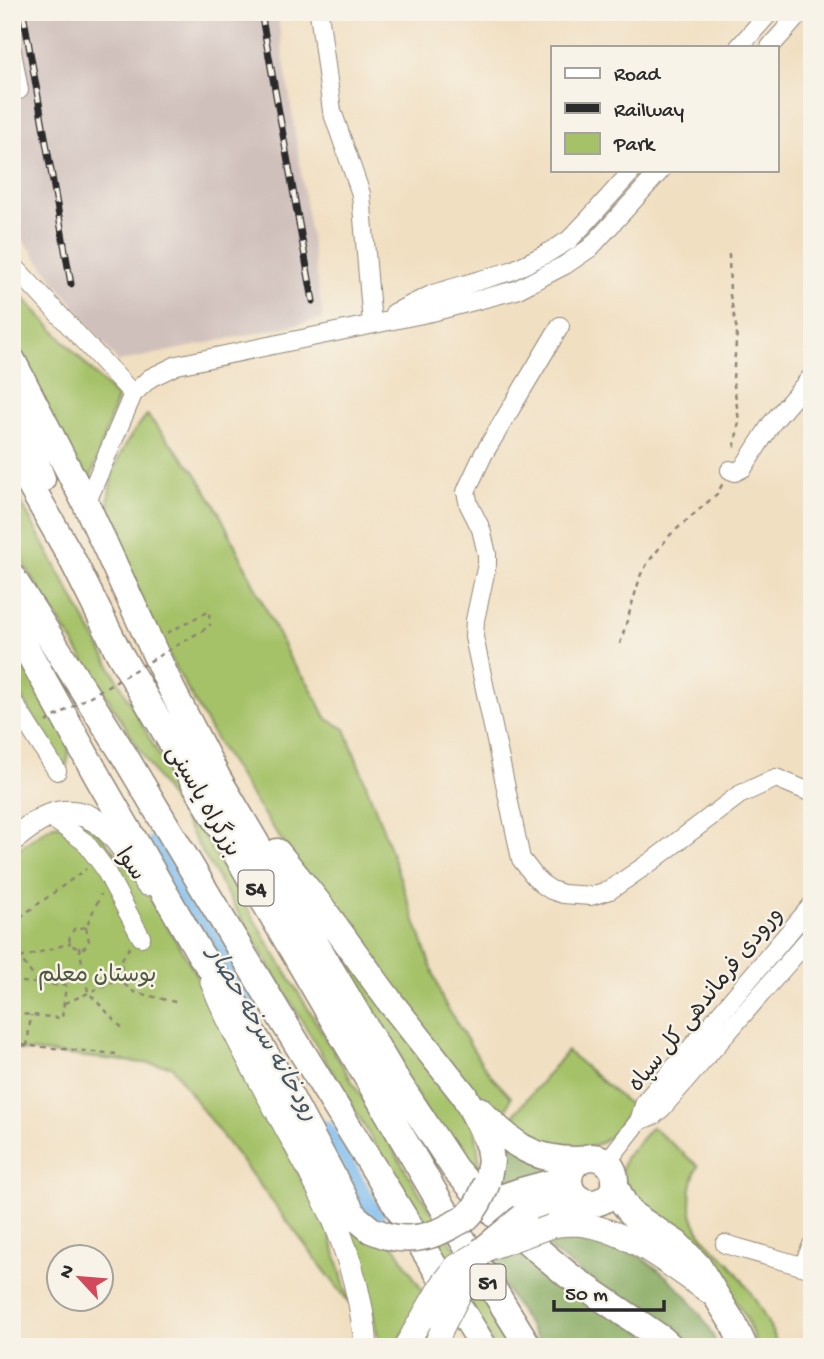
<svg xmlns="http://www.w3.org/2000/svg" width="824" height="1359" font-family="'Gochi Hand','Playpen Sans Arabic',sans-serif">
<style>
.industrial{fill:#d0c0bc}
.green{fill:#a6c269;stroke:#68764a;stroke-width:2}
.forest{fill:#84a85d;stroke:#586a44;stroke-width:2}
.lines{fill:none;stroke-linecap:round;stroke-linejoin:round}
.river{stroke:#7cbbef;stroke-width:26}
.minor-casing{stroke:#8e8576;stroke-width:20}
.major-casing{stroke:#8e8576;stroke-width:25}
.highway-casing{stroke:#8e8576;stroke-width:29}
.path{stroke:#8e8576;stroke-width:2.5;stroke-dasharray:5 5;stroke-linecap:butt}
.minor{stroke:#fff;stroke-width:18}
.major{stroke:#fff;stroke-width:23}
.highway{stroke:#fff;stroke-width:26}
.rail-casing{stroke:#2b2b2b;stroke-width:7}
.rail{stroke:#f7f3e8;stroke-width:4.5;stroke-dasharray:13;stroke-linecap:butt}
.major-bridge-casing{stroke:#8e8576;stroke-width:25;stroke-linecap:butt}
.highway-bridge-casing{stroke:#8e8576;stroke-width:29;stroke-linecap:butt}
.path-bridge{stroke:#8e8576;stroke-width:2.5;stroke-dasharray:5 5;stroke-linecap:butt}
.major-bridge{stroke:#fff;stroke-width:23}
.highway-bridge{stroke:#fff;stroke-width:26}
.labels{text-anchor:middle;stroke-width:5;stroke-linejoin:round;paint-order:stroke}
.shield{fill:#f7f3e8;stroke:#686764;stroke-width:2}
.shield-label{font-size:21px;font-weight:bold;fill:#2b2b2b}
.street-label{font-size:23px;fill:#2b2b2b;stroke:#f7f3e8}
.park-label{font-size:23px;fill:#50583e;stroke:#f7f3e8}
.water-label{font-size:24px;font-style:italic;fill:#435666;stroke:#f7f3e8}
</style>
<rect width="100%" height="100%" fill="#f7f3e8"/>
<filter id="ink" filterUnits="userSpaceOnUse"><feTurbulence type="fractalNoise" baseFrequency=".0143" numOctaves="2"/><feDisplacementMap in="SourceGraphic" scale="14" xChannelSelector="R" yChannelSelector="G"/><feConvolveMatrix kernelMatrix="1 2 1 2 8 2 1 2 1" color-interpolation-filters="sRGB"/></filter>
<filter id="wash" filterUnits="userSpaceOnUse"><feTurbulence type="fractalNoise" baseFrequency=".00686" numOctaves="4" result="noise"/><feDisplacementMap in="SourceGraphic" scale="28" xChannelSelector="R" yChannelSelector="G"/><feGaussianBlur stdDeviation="1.57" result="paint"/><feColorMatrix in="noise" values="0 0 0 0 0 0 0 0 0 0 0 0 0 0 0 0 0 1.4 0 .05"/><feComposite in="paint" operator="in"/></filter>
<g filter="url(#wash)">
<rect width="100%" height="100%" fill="#f1dfc1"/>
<path class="industrial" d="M12,12H277L323,319L118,362L12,226Z"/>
<path class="green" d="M22,296L117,398L86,493L12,341V318Z
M147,415L195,472L218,510L291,661L308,683L327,719L345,729L383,829L443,1001L481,1062L493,1078L511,1097L502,1121L483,1106L331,911L255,802L219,745L164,647L108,529C106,481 116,451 147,415Z
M12,486L198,827L419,1192L479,1286L497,1331L508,1347H495L456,1282L428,1347H413L455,1280L178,811L12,545Z
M12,638L66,732L69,753L66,771L12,680Z
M90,823L141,883L195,972L230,1037L330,1235L350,1304L192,1096L172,1066L12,1049V853L53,825Z
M276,856L475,1125L482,1184L438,1131Z
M567,1051L633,1108L610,1136L600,1143L583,1150L544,1148L507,1123Z
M260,1056L352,1224L394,1245L426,1297L396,1347H380L369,1295Z
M652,1127L698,1166C686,1189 688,1219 705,1239C713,1249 724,1256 732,1266C751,1291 768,1317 778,1347H757L746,1317L725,1284L716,1272L647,1219L620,1174L625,1158Z"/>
<path class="forest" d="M497,1134L565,1163L481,1208Z
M577,1235C586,1237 596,1238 604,1240C654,1257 698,1299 718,1347H681L537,1240L559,1236Z
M525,1246L662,1347H543L491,1267L509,1254Z"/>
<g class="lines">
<path class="river" d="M156,848L247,1003
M323,1133L372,1219"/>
</g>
</g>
<g filter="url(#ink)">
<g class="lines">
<g class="minor-casing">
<path id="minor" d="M319,12L332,111L361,194L372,324
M739,47L770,12
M770,47L801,12
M12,51L19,90
M12,264L133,394
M394,313L433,294L511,271L544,255L569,240L588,220L633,170
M560,326L483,455L468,487L466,492L469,505L481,529L487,554V564L475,620L474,637L521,859L535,877L542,884L551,890L563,894L591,896L610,890L652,861L739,795L776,778L812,793
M730,470L735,472L743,468L772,423L812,376
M86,504L133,394L150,378L177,365L432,312L516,290L565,265L590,248L661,170
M12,700L57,771
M49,816L85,842L103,866L141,937
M639,1121L654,1115L662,1108L812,935
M607,1162L639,1121L645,1102L812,905
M725,1244L812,1269
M803,1266L812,1245"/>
</g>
<g class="major-casing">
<path id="major" d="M12,840C23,832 36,820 49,816C99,798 124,851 147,884
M212,982C239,1049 278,1110 311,1174C319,1191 330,1209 337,1227C352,1265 363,1306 366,1347
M552,1226C559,1225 567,1224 574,1224C626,1226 674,1269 716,1297
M435,1347L442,1328"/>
</g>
<g class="highway-casing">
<path id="highway" d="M12,360L86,504L172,690L217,777L395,1078L455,1169L497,1216L568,1275L662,1339L671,1347
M12,404L19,418L42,479
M12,453L71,557L119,653L448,1216L529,1347
M12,577L124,755L283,1021L484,1347
M12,623L100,781L200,954L232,999L280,1078L354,1216L371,1230L387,1236
M277,852L319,904L391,1003L464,1095L482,1129L489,1147L491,1161L487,1182
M479,1110C511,1143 531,1161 580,1160
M569 1180a23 23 0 1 1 46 0a23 23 0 1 1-46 0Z
M614,1181L617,1190L624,1204L634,1216L677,1244L698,1266L734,1325L744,1347
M504,1197L521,1191L569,1178
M523,1217L551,1207L580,1199"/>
</g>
<path class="path" d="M729,254L730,295L737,331L733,378L739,421L734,451
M167,633L209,611L210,626
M620,644L641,574L649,561L670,535L717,494L723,483
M12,923L86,869
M86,927L89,941L84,948L74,947L69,939L74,929L86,927L101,894
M12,946L38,983
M79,947L88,992L122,1028
M130,947L122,959L121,972L124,984L134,992L179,1003
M20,958L71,943
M12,981L66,986L62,1018L12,1013
M65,1003L123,978
M12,1044L116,1054
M27,1046L31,1015"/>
<use href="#minor" class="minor"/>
<use href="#major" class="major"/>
<use href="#highway" class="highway"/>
<g class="rail-casing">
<path id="rail" d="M23,12L71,284
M261,12L313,301"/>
</g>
<use href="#rail" class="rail"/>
<g class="major-bridge-casing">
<path id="major-bridge" d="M442,1328L482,1251
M405,1347L439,1289L456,1266L482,1251L552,1226"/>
</g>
<g class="highway-bridge-casing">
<path id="highway-bridge" d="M387,1236C410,1242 432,1237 453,1225C457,1222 463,1220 467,1217C476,1209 483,1194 487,1182
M482,1251L523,1217"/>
</g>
<path class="path-bridge" d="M46,722L210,626"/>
<use href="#major-bridge" class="major-bridge"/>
<use href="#highway-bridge" class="highway-bridge"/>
</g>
</g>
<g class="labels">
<g class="shield">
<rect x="238.5" y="870.5" width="35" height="35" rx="5"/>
<rect x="470.5" y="1264.5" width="35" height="35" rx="5"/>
</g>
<g class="shield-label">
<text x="256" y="895">54</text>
<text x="488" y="1289">51</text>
</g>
<g class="street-label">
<text transform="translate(205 800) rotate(60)" y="8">بزرگراه یاسینی</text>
<text transform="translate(132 863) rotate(55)" y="8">سوا</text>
<text transform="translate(704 998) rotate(-51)" y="8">ورودی فرماندهی کل سپاه</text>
</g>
<g class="park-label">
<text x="97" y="981">بوستان معلم</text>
</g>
<g class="water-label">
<text transform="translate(264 1033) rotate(60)" y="8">رودخانه سرخه حصار</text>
</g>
</g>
<rect width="824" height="1359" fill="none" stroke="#f7f3e8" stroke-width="42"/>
<rect x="551" y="46" width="228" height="126" fill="#f7f3e8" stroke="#a5a39c" stroke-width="2"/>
<rect x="565" y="68" width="35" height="10" fill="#ffffff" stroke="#a5a39c" stroke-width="2"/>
<text x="614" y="80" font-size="21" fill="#2b2b2b">Road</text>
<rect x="565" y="103" width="35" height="10" fill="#2b2b2b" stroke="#a5a39c" stroke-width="2"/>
<text x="614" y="116" font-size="21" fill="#2b2b2b">Railway</text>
<rect x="565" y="133" width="35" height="21" fill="#a6c269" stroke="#a5a39c" stroke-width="2"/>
<text x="614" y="150" font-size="21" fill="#2b2b2b">Park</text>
<g transform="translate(80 1278) rotate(296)"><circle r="33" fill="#f7f3e8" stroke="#a5a39c" stroke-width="2"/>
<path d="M0-5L12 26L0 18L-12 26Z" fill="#d1495b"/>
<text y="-10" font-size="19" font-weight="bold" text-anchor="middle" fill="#2b2b2b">N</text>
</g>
<path d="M554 1300v10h110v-10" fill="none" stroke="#2b2b2b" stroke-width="3.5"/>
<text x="565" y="1300" font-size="21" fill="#2b2b2b" stroke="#f7f3e8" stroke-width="5" paint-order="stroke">50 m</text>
</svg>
